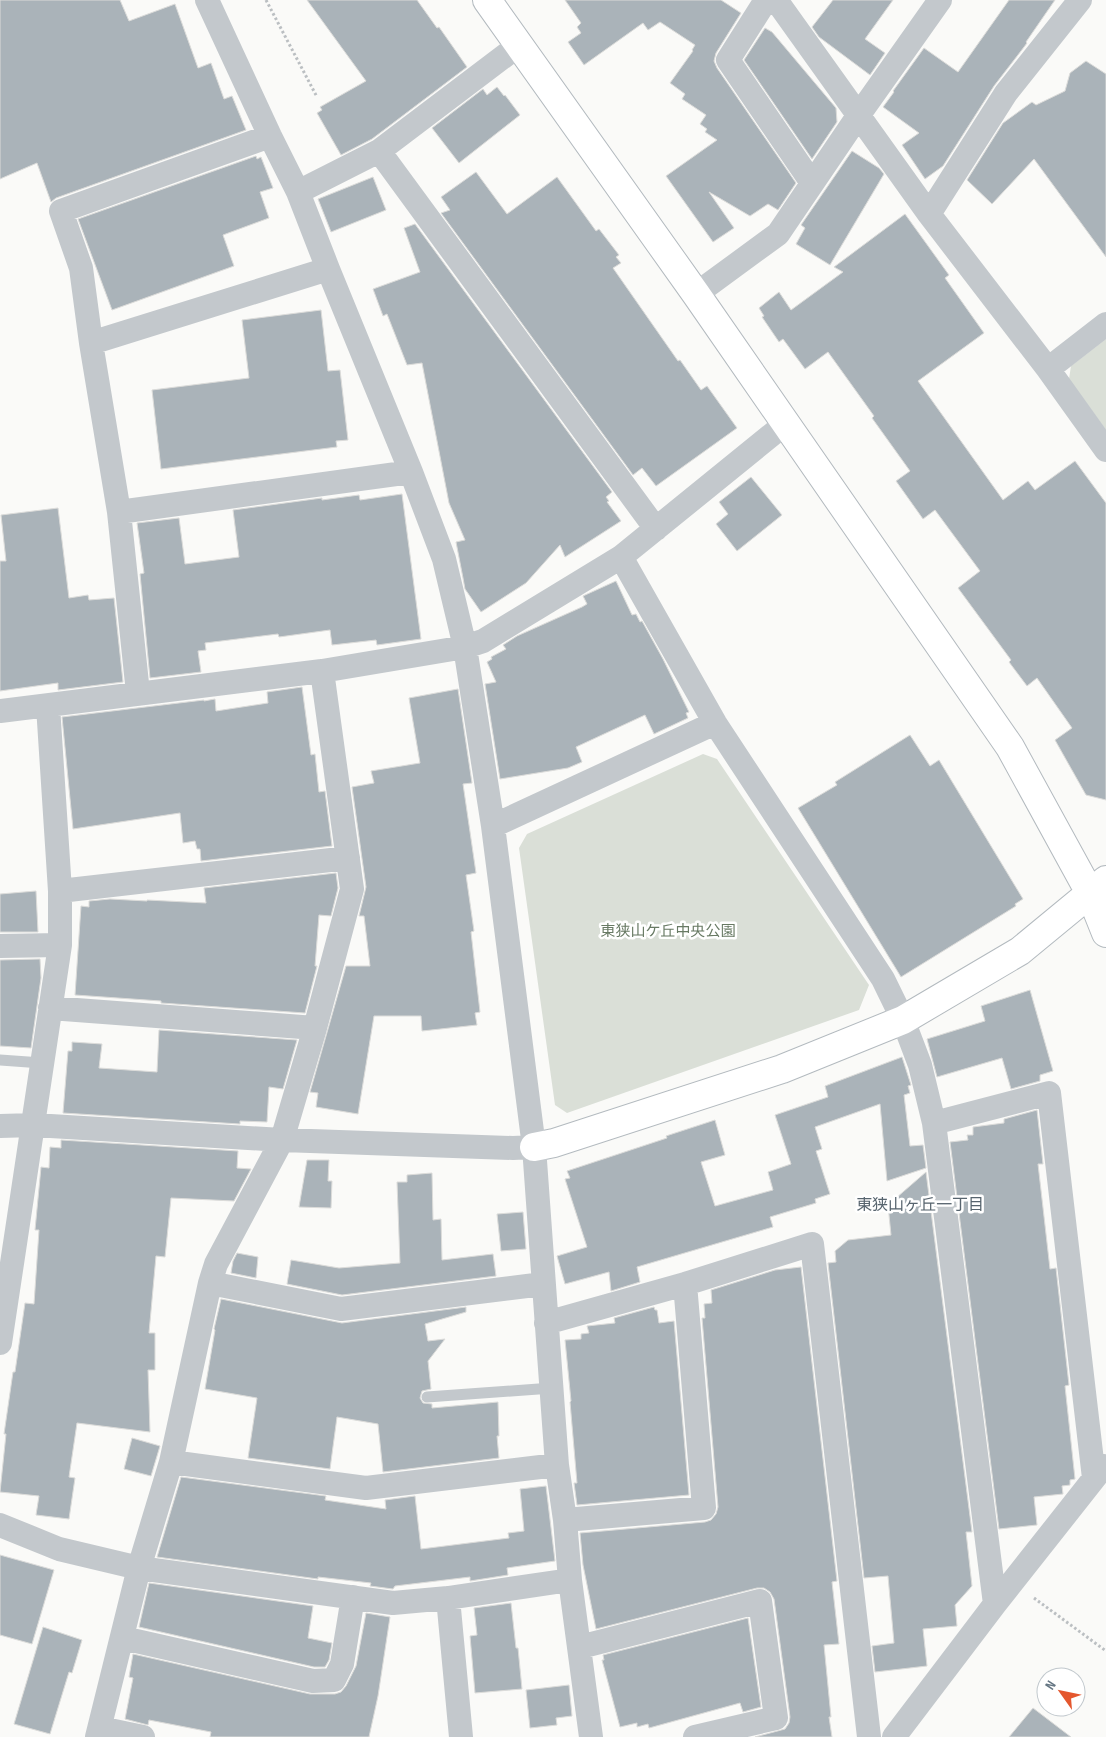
<svg xmlns="http://www.w3.org/2000/svg" width="1106" height="1737" font-family="'Sofia Sans Condensed','Noto Sans JP',sans-serif">
<style>
.green{fill:#dadfd7}
.building{fill:#aab3b9;stroke:#dcdcda}
.lines{fill:none;stroke-linecap:round;stroke-linejoin:round}
.secondary-casing{stroke:#b3babf;stroke-width:30}
.path{stroke:#bbbfc2;stroke-width:3;stroke-dasharray:2.5 2.5;stroke-linecap:butt}
.lane{stroke:#c3c8cc;stroke-width:11}
.street{stroke:#c3c8cc;stroke-width:24}
.secondary{stroke:#fff;stroke-width:28}
.labels{text-anchor:middle;stroke-width:5;stroke-linejoin:round;paint-order:stroke}
.park-label{font-size:15px;fill:#687a64;stroke:#fff}
.neighbourhood-label{font-size:16px;fill:#57646e;stroke:#fff}
</style>
<rect width="100%" height="100%" fill="#fafaf8"/>
<path class="green" d="M1106,339V430L1069,379L1071,366Z
M703,754L717,759L869,985L859,1010L567,1113L555,1105L519,848L527,834Z"/>
<path class="building" d="M0,0H120L129,21L175,4L198,68L211,63L224,99L232,96L246,130L56,198L51,202L37,163L0,179Z
M307,0H417L437,28L439,27L467,67L372,139L341,155L317,113L322,110L320,107L366,81Z
M565,0H721L741,13L716,53L714,61L717,68L796,183L778,210L768,204L750,216L709,192L734,228L713,242L666,176L717,140L705,132L707,129L700,124L706,115L682,99L685,94L670,83L693,51L692,50L695,45L660,22L648,30L643,23L584,65L568,42L581,33L577,27L581,23Z
M833,0H893L865,39L885,53L870,75L819,37L812,27Z
M1009,0H1055L1026,42L1027,43L1021,51L994,86L943,166L925,179L902,145L919,133L883,107L894,92L893,91L924,48L958,72Z
M765,28L772,32L836,108L837,122L812,159L744,60Z
M1086,61L1106,74V257L1034,159L992,204L967,180L1003,123L1032,102L1036,105L1065,91L1070,73Z
M497,87L504,96L505,95L520,115L459,163L432,128L483,89L487,95Z
M852,151L879,168L884,174L830,265L796,244L805,228L801,225Z
M256,156L257,159L261,157L273,188L260,192L269,218L223,235L234,266L112,310L78,219Z
M476,172L507,214L557,177L596,231L599,229L619,255L616,257L621,263L613,268L678,361L680,360L701,390L707,386L737,428L656,486L642,468L633,475L441,213L450,210L441,197Z
M373,177L386,210L331,232L318,199Z
M905,214L949,275L945,278L984,333L918,381L1003,500L1028,481L1035,490L1075,461L1106,503V800L1086,795L1055,740L1072,728L1037,678L1027,686L1009,662L1011,660L958,588L980,571L935,510L923,519L896,481L910,471L872,418L874,416L828,352L805,369L783,339L779,342L762,317L764,316L759,308L779,292L791,310L843,272L834,267Z
M415,224L612,492L606,497L609,501L607,502L621,521L565,557L560,545L526,583L481,612L465,589L463,578L456,542L465,540L449,503L422,363L407,365L387,314L383,316L373,289L420,272L404,228Z
M321,310L328,371L340,370L348,440L336,441L337,447L161,469L152,390L249,378L242,320Z
M751,477L782,515L737,551L716,524L728,514L719,502Z
M402,494L421,639L377,645L376,640L332,645L330,630L279,637L278,634L205,643L206,650L198,651L201,672L150,678L140,574L144,573L137,523L179,518L185,564L239,557L233,510L322,498V500L359,495L360,500Z
M58,508L69,598L88,595L89,600L114,598L123,682L58,690V683L0,691V561H6L1,515Z
M616,581L632,615L636,614L640,622L642,621L663,659L689,712L686,713L688,718L654,734L645,715L576,747L582,762L568,768L500,779L485,684L496,682L487,662L492,659L491,657L506,649L503,645L517,636L582,607L587,604L583,596Z
M302,687L311,755L315,754L319,792L325,791L332,846L201,861L200,849H197L195,841L183,843L180,813L73,829L62,717L204,700V701L215,699L216,711L268,703L267,692Z
M458,689L472,783L463,784L476,873L466,875L474,931L471,932L480,1012L475,1013L477,1025L422,1031L421,1016H374L358,1114L316,1107L318,1093L310,1092L346,966H370L364,916H359L366,887L352,787L374,783L371,771L420,763L409,698Z
M910,735L930,766L939,760L1023,899L1015,904L1016,906L901,977L798,808L837,785L835,782Z
M336,873L338,888L331,916L319,915L315,966H317L305,1013L161,1003V1001L75,995L81,906L89,907V901L110,899L147,901V900L206,903L204,888Z
M36,891L38,932H0V894Z
M40,959L41,978L31,1048L0,1046V960Z
M1030,990L1053,1071L1040,1075V1081L1011,1089L1002,1058L937,1077L927,1039L985,1021L981,1006Z
M159,1030L297,1040L283,1089L269,1087L267,1122L240,1121V1124L63,1113L68,1051H72V1042L102,1044L99,1068L157,1072Z
M902,1057L911,1085L908,1086L910,1093L904,1095L910,1146L923,1145L926,1168L887,1181L880,1104L815,1127L822,1149L816,1151L830,1194L815,1199L816,1203L770,1217L773,1227L637,1267L640,1282L611,1291L609,1272L565,1284L557,1256L587,1247L565,1179L570,1178L567,1171L667,1138L666,1136L715,1120L725,1155L701,1162L715,1206L773,1190L768,1172L791,1164L775,1115L828,1097L825,1086Z
M1037,1110L1043,1164H1038L1050,1269L1056,1268L1069,1385L1065,1386L1075,1479L1070,1480V1485L1062,1486L1063,1494L1034,1497L1037,1525L999,1529L950,1142L968,1140L967,1135H973V1127L1004,1123V1119Z
M61,1140L238,1151L237,1168L251,1169L234,1201L171,1198L165,1257L156,1256L149,1333H155V1370H148L150,1432L77,1423L69,1477L75,1478L69,1519L36,1515L39,1496L0,1492L6,1434H4L13,1372H15L25,1303L34,1304L39,1230H35L41,1167L49,1168L50,1147L61,1148Z
M307,1160H329L328,1181H332L331,1208L299,1207Z
M926,1172L972,1532H966L972,1586L955,1605L957,1626L923,1629L927,1666L875,1672L872,1646L894,1643L888,1576L864,1578L828,1263L836,1262L835,1251L848,1240L891,1235L888,1205Z
M432,1173L433,1220L441,1219L442,1260L493,1254L496,1276L342,1295L287,1284L291,1260L339,1268L400,1263L397,1182H407V1175Z
M523,1212L526,1249L501,1251L497,1214Z
M237,1253L258,1257L256,1278L231,1273L233,1261Z
M801,1267L837,1581L832,1582L839,1644L824,1645L831,1717H829L832,1737H755L785,1729L789,1723L790,1717L774,1599L770,1592L764,1588H757L596,1629L583,1565L580,1533L705,1522L711,1520L716,1514L718,1507L702,1318H705L704,1304L712,1303L711,1290L775,1270Z
M221,1299L342,1323L466,1307V1312L425,1324L428,1341L445,1339L428,1361L431,1389L422,1391L420,1398L423,1403L432,1404V1408L498,1402L499,1436H497L499,1458L383,1472L378,1424L337,1417L330,1469L248,1458L257,1398L205,1389L215,1330L214,1329Z
M654,1307L655,1310H657L659,1323L674,1321L689,1495L577,1505L574,1483H577L570,1402L571,1401L565,1340L581,1339V1334L589,1333L587,1326L615,1323L614,1318Z
M132,1438L160,1446L151,1476L124,1469Z
M181,1477L326,1496L325,1500L386,1509L385,1500L415,1496L421,1549L509,1538L508,1533L524,1531L520,1489L546,1486L555,1561L507,1568L508,1575L470,1581V1577L395,1586L393,1589L370,1586L371,1583L318,1577V1579L157,1557Z
M0,1555L54,1570L32,1644L0,1635Z
M149,1583L313,1606L308,1638L332,1643L329,1660L325,1667H314L139,1627Z
M511,1603L516,1648H518L522,1689L475,1693L470,1636L477,1635L474,1608Z
M366,1613L390,1617L378,1696L369,1737H210L211,1732L149,1720L148,1725L125,1719L133,1678L129,1677L133,1654L310,1694H335L341,1692L346,1686L356,1666Z
M748,1618L761,1707L743,1712L740,1703L649,1728L648,1724L637,1727V1723L620,1727L602,1660H604L603,1655Z
M43,1627L82,1640L72,1673L69,1672L50,1734L14,1724Z
M569,1685L572,1716L556,1718L557,1725L530,1728L526,1690Z
M1033,1708L1071,1737H1009Z"/>
<g class="lines">
<g class="secondary-casing">
<path id="secondary" d="M487,0L696,294L1010,747L1090,893L1106,933
M534,1147L554,1143L782,1069L903,1020L1020,951L1106,880"/>
</g>
<path class="path" d="M266,0L317,97
M1034,1598L1106,1651"/>
<path class="lane" d="M0,1060L42,1063
M427,1397L552,1388"/>
<path class="street" d="M207,0L270,136L298,192L328,269L411,472L444,559L465,647L493,826L534,1147L557,1465L565,1520L570,1580L591,1737
M766,0L728,60L812,183
M776,0L929,214L1048,369L1106,450
M379,151L656,529
M298,192L379,151L519,45
M929,214L1006,93L1080,0
M696,294L778,234L858,116L940,0
M91,343L328,269
M1048,369L1106,324
M119,512L411,472
M621,557L715,723L883,979L903,1020L920,1065L934,1123L995,1604
M138,693L119,512L91,343L81,268L61,211L270,136
M0,711L322,671L465,647L483,641L621,557L785,424
M493,826L715,723
M60,891L348,858
M0,946L60,945
M50,1008L315,1028
M934,1123L1049,1093L1094,1478
M0,1126L34,1125L282,1140L513,1148L534,1147
M210,1283L341,1309L543,1284
M546,1323L685,1284L812,1244L869,1737
M0,1343L60,945V891L48,706
M171,1462L366,1488L557,1465
M565,1520L704,1508L685,1284
M0,1525L59,1549L139,1568L393,1603L448,1598L570,1580
M448,1598L461,1737
M123,1638L313,1681L334,1680L342,1664L353,1597
M580,1647L760,1601L776,1718L695,1737
M100,1728L143,1737
M97,1737L139,1568L171,1462L210,1283L216,1264L282,1140L315,1028L352,889L322,671
M894,1737L995,1604L1104,1466"/>
<use href="#secondary" class="secondary"/>
</g>
<g class="labels">
<g class="park-label">
<text x="668" y="936">東狭山ケ丘中央公園</text>
</g>
<g class="neighbourhood-label">
<text x="920" y="1210">東狭山ヶ丘一丁目</text>
</g>
</g>
<g transform="translate(1061 1692) rotate(303)"><circle r="24" fill="#ffffff" stroke="#c1c8cd"/>
<path d="M0-4L9 19L0 12L-9 19Z" fill="#e4572e"/>
<text y="-8" font-size="14" font-weight="bold" text-anchor="middle" fill="#657683">N</text>
</g>
</svg>
